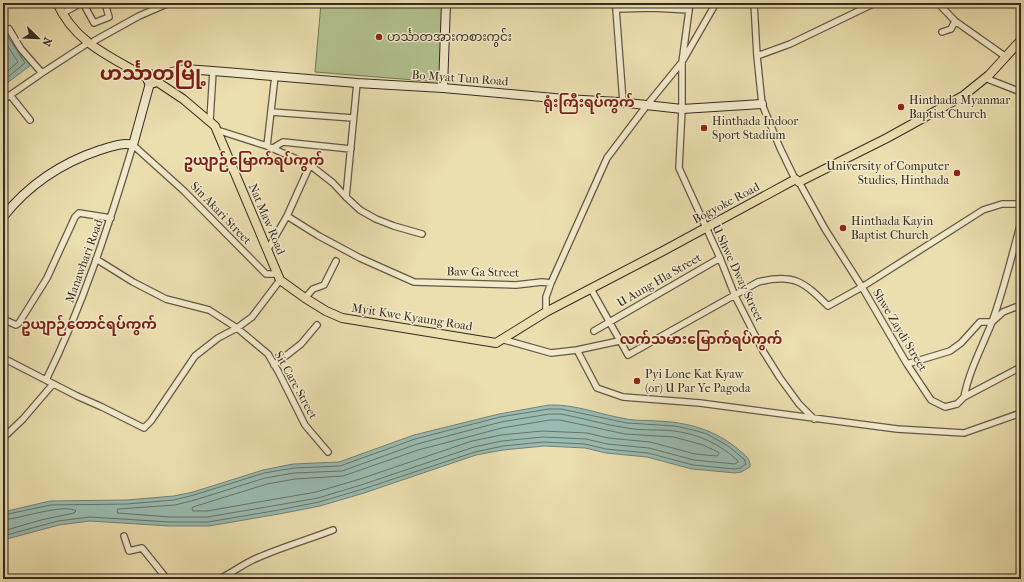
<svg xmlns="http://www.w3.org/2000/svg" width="1024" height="582" font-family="'IM FELL French Canon','Noto Sans Myanmar',serif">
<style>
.green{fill:#b2c28f;stroke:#747658}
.water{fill:#99bbb1;stroke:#718178}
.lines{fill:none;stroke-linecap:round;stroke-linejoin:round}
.shore{stroke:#67736a;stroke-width:1}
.street-casing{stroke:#625845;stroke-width:8}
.secondary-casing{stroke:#352b22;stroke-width:10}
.primary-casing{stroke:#352b22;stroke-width:10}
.street{stroke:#f2eacb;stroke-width:5.5}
.secondary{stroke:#f2eacb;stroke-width:8}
.primary{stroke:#ebdeaf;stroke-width:8}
.poi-dot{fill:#8f2418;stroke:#f2eacb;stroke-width:1.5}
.labels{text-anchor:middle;stroke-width:3;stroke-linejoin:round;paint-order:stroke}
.poi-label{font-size:12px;fill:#352b22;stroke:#f2eacb;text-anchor:start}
.street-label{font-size:12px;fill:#352b22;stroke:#f2eacb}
.quarter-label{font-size:14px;font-weight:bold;fill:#7a1f14;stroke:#f2eacb}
.town-label{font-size:20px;font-weight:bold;fill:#7a1f14;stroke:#f2eacb}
</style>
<rect width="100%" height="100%" fill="#ebdeaf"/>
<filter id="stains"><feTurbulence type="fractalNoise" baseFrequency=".005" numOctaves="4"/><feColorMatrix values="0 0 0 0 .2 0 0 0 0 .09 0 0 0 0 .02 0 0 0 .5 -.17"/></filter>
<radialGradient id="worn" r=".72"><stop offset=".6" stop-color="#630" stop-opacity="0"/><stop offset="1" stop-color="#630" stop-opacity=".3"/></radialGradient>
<path class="green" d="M321,3H442L439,82L315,72Z"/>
<path class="water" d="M7,28L31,65L3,86V32Z
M549,405C576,404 601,415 627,419C637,421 647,420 657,421C687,422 716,430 739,450C745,455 751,459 750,467L741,472L735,473L704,470L692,469L647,457L606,453L585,448L544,446L503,450L476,455L364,493L320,506L279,514L209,526H170L90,521L59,525L3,540V512L50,501L127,500L174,496L193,492L263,470L293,464L339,462L414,435L499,414Z"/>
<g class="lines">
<path class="shore" d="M3,34L7,35L25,63L3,81
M3,39L18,62L3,75
M550,414H561C583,418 605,425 627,428C643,431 658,429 674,431C698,434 720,444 737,460L738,462L735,464L694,460L649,448L607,444L586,439L543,437L502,441L474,447L361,485L318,498L278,505L207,517H170L118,513L117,512L118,509L175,505L195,500L265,478L294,473L342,471L417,444L501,422Z
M550,420H560L625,434L674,437L703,445L718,452L719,454L717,456L695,454L650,442L608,438L587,433L542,431L501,435L472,441L360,479L316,492L207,511H193L192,509L193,507L267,484L295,479L343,476L418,450L502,428Z
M3,515L51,505L127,504L174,500L194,495L264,473L294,468L340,466L415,439L500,417L549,409H561L627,423L675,426L693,430L707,434L728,446L744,459L746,464L740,468L735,469L693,465L648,453L606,449L585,444L543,442L503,446L475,452L363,489L319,502L279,510L208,522H170L90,517L58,521L3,536
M3,520C18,519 65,503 76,511L74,513L41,520L3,531"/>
<g class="street-casing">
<path id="street" d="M83,3L94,23L109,17L105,3
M690,3L682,62V109L679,168L720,258L735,296L763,351L780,378L799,404L814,419
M754,3L757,56L762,104L780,148L795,179
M938,3L955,21L1006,57
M63,13L81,3
M9,29L21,49L42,73
M942,32L951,29L955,21
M94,41L139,16L169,3
M757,56L790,44L875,3
M985,78L1021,92
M10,95L30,120
M3,100L42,73L88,43
M623,102L616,9L653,8L689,10
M271,112L353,118
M210,120L213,71
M217,130L267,146L310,165L333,183L346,197L360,210L376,219L394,226L422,234
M267,146L275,76
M273,148L283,142L351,149
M799,182L825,229L862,287L907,364L931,400L945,407L957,404L964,397L1021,367
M346,197L357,83
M287,216L319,236L360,258L414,282L516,285L542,282L551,283
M268,249L287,216L310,165
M96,259L133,282L166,299L209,310L237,328L268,354L278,371L305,425L328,452
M591,289L628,355L758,282C794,273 804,282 828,306L862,287L983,210L1002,204H1021
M305,298L313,289L324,285L336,261
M546,312V297L551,283L607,158L647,105L682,62L716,3
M3,319L16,325L19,323L47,278L75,217L79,213L111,218
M594,331L720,258
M501,339L551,353L577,350L619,341
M577,350L597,388L623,397L700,403L897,429L964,433L1021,413
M3,358L77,396L102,407L144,428L151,421L195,356L218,338L237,328L252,317L280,280
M907,364L950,351L961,343L980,322H992L1003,312L1021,305
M274,365L301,344L317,325
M46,380C83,305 109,225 133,145L184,191L266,274H278
M964,397C969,371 982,347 992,322C1004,289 1012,255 1021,222
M3,438L23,419L53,384
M124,536L129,551L142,548L167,579
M219,579C232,573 243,564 257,558C282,547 307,540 333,530"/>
</g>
<g class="secondary-casing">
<path id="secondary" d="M155,76L185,69L213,71L357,83L443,88L565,99L619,102L682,109L762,104
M443,88L446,3
M3,217C29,184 61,163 100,150C111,147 122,142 133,145L150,83"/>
</g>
<g class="primary-casing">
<path id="primary" d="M57,3C76,44 110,56 147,78
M147.5 79a4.5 4.5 0 1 1 9 0a4.5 4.5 0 1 1-9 0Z
M156,81L183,99L215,126L280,280L305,298L326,311L342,318L496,343L546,312L663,251L794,180L795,179L799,182L887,138L963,96L989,75L1021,40"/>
</g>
<use href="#street" class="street"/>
<use href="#secondary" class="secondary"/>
<use href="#primary" class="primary"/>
</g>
<g class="poi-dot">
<circle cx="379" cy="37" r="4"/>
<circle cx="901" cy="107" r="4"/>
<circle cx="704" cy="128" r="4"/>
<circle cx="957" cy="173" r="4"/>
<circle cx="843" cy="228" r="4"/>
<circle cx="637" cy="381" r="4"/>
</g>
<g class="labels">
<g class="poi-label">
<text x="387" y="41">ဟင်္သာတအားကစားကွင်း</text>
<text x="909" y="104">Hinthada Myanmar<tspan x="909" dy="14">Baptist Church</tspan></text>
<text x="712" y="125">Hinthada Indoor<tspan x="712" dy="14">Sport Stadium</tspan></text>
<text x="949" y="170" text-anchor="end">University of Computer<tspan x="949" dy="14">Studies, Hinthada</tspan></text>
<text x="851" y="225">Hinthada Kayin<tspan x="851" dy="14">Baptist Church</tspan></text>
<text x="645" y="378">Pyi Lone Kat Kyaw<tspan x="645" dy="14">(or) U Par Ye Pagoda</tspan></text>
</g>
<g class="street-label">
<text transform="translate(460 78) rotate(4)" y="4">Bo Myat Tun Road</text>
<text transform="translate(726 203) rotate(-28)" y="4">Bogyoke Road</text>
<text transform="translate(221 213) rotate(46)" y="4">Sin Akari Street</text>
<text transform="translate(267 219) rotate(67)" y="4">Nat Maw Road</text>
<text transform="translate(84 261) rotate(-70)" y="4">Manawhari Road</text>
<text transform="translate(483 272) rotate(1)" y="4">Baw Ga Street</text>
<text transform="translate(738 273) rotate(65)" y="4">U Shwe Dway Street</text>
<text transform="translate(659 280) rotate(-30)" y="4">U Aung Hla Street</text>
<text transform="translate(412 317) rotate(9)" y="4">Myit Kwe Kyaung Road</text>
<text transform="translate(900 330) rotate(59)" y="4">Shwe Zaydi Street</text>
<text transform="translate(296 385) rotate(61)" y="4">Sit Care Street</text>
</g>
<g class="quarter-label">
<text x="589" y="107">ရုံးကြီးရပ်ကွက်</text>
<text x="254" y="165">ဥယျာဉ်မြောက်ရပ်ကွက်</text>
<text x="89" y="329">ဥယျာဉ်တောင်ရပ်ကွက်</text>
<text x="701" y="344">လက်သမားမြောက်ရပ်ကွက်</text>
</g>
<g class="town-label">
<text x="153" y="80">ဟင်္သာတမြို့</text>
</g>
</g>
<rect width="1024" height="582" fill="none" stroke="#ebdeaf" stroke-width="16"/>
<rect x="4" y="4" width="1016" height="574" fill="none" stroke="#352b22" stroke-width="2"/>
<rect x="8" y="8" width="1008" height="566" fill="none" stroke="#352b22"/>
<g transform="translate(38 38) rotate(113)" stroke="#f2eacb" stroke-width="3" paint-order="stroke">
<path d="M0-3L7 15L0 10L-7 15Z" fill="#352b22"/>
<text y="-6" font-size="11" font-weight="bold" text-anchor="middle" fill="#352b22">N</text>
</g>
<rect width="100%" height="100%" filter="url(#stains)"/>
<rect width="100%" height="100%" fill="url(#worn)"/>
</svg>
